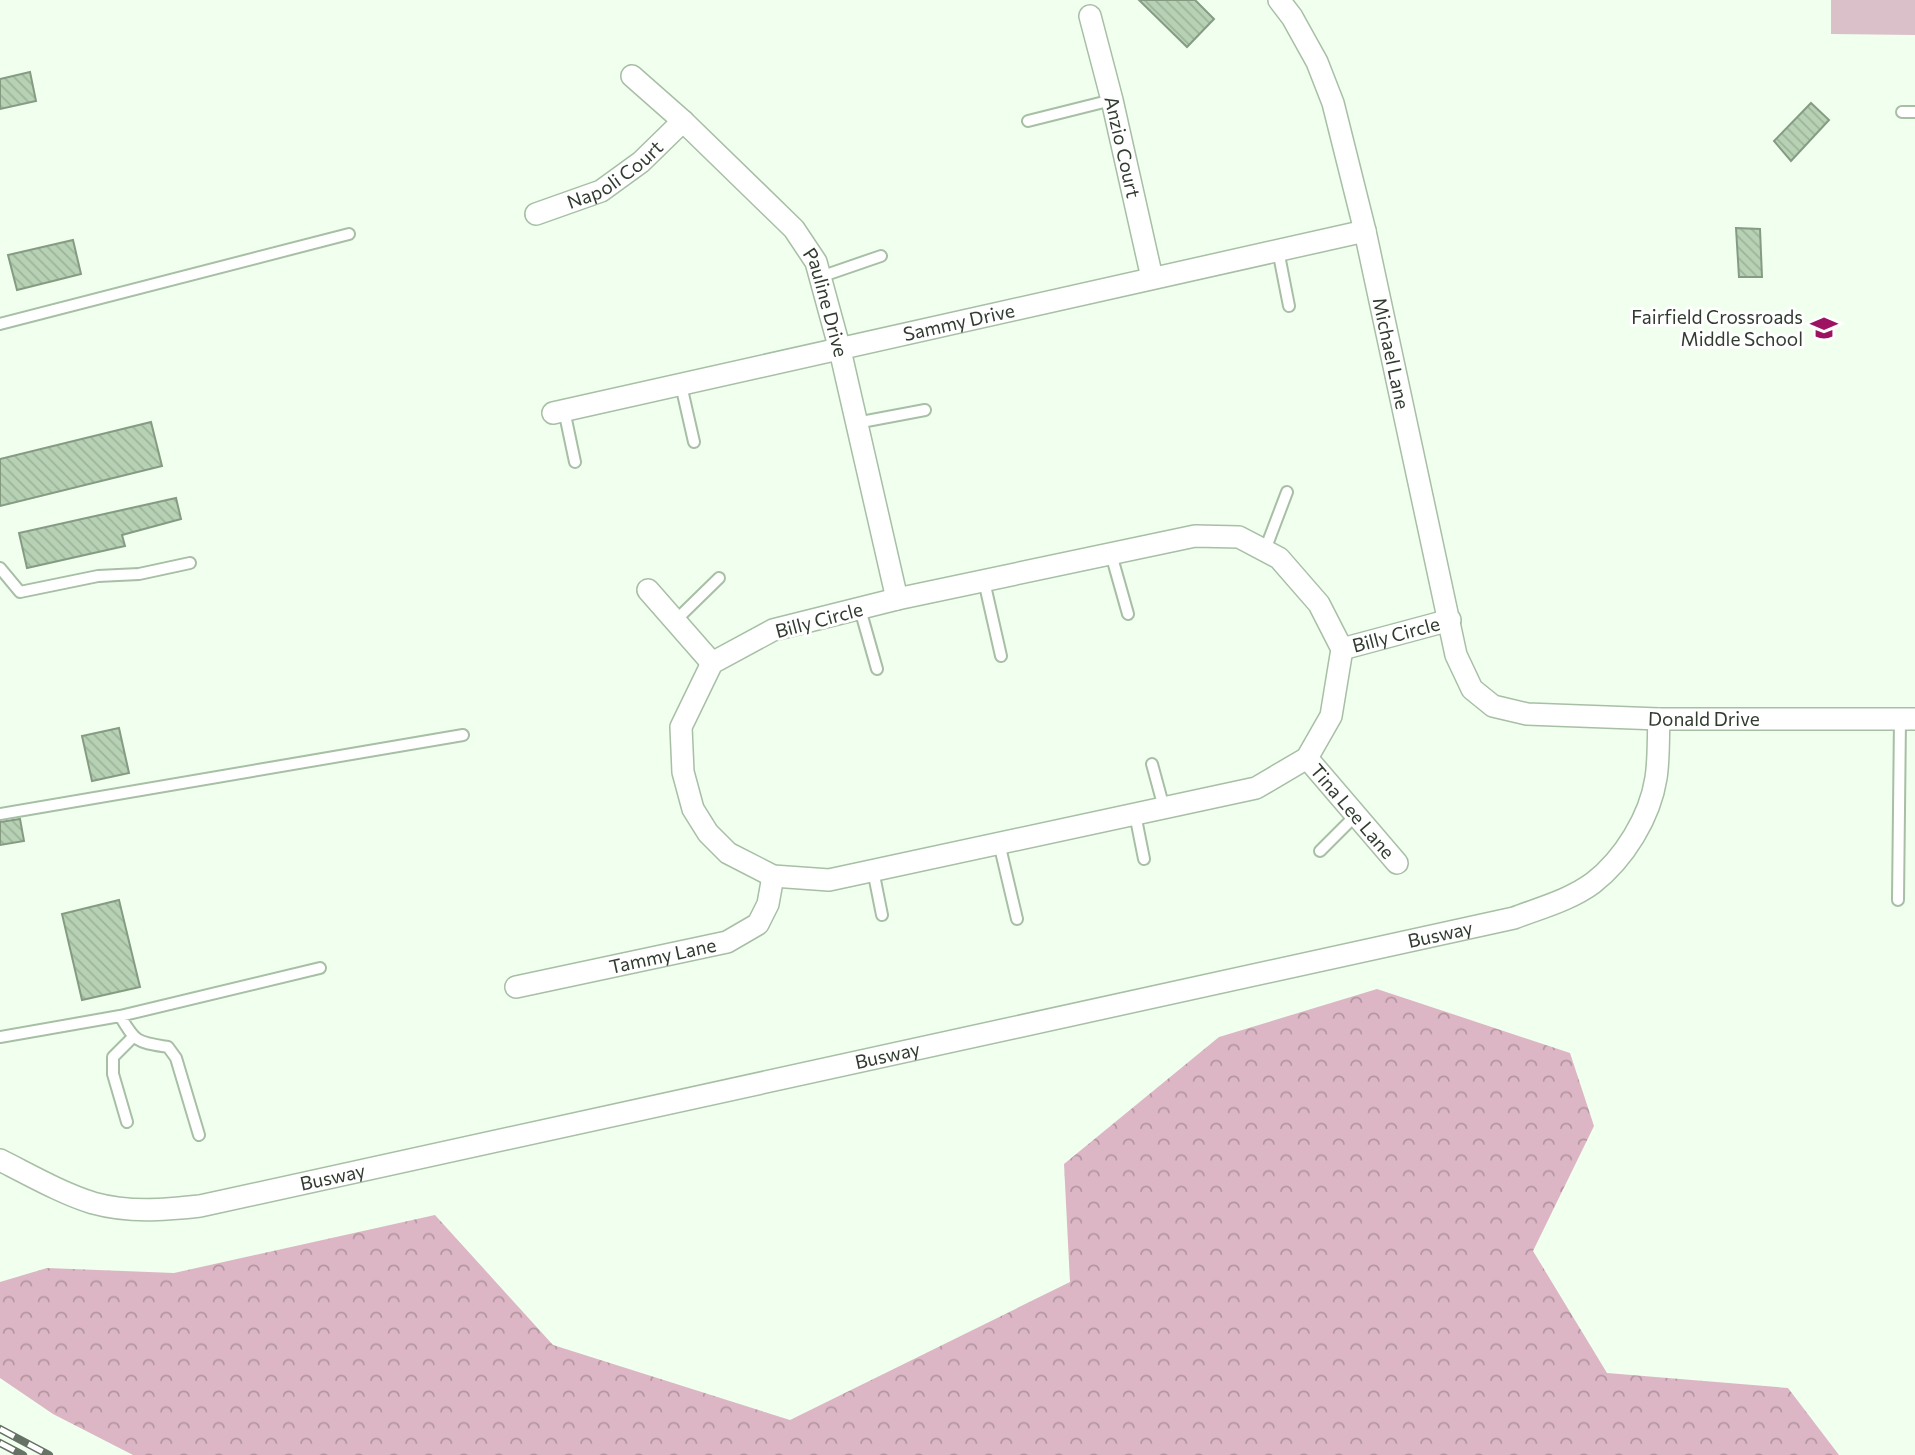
<svg xmlns="http://www.w3.org/2000/svg" width="1915" height="1455" font-family="Commissioner,sans-serif">
<style>
.grass{fill:#dac0c9}
.forest{fill:url(#forest-crowns)}
.building{fill:url(#building-back-hatch);stroke:#859c83;stroke-width:2}
.lines{fill:none;stroke-linecap:round;stroke-linejoin:round}
.service-casing{stroke:#a7bfa5;stroke-width:14}
.minor-casing{stroke:#a7bfa5;stroke-width:24}
.service{stroke:#fff;stroke-width:10}
.minor{stroke:#fff;stroke-width:21}
.rail-casing{stroke:#667265;stroke-width:8}
.rail{stroke:#fff;stroke-width:5;stroke-dasharray:16;stroke-linecap:butt}
.labels{text-anchor:middle;stroke-width:6;stroke-linejoin:round;paint-order:stroke}
.street-label{font-size:19px;fill:#313b30;stroke:#fff}
.poi-label{font-size:19px;fill:#313b30;stroke:#fff;text-anchor:end}
</style>
<defs>
<pattern id="forest-crowns" width="20" height="18" patternUnits="userSpaceOnUse" patternTransform="scale(1.75)"><rect width="20" height="18" fill="#dcb6c4"/><path d="M2 6a3 3 0 1 1 6 0M12 15a3 3 0 1 1 6 0" fill="none" stroke="#b395a0"/></pattern>
<pattern id="building-back-hatch" width="6" height="6" patternUnits="userSpaceOnUse" patternTransform="scale(1.75)"><rect width="6" height="6" fill="#b6d1b4"/><path d="M-1 5l2 2M0 0l6 6M5-1l2 2" fill="none" stroke="#9db49b"/></pattern>
</defs>
<rect width="100%" height="100%" fill="#f0ffee"/>
<path class="grass" d="M1831,0H1915V35L1831,34Z"/>
<path class="forest" d="M1377,989L1570,1053L1594,1126L1533,1251L1607,1373L1788,1388L1839,1455H133L53,1414L0,1378V1282L47,1268L174,1273L435,1215L553,1345L790,1420L1070,1282L1064,1164L1219,1037Z"/>
<path class="building" d="M1139,0H1195L1214,19L1187,47Z
M30,72L36,101L0,109V79Z
M1811,103L1829,120L1791,161L1774,141Z
M1736,228L1760,229L1762,277H1739Z
M73,240L81,274L17,290L8,255Z
M151,422L162,466L0,506V459Z
M176,498L181,519L122,535L125,546L27,568L19,533Z
M119,728L129,773L92,781L82,736Z
M20,819L24,841L0,845V822Z
M119,900L140,987L82,1000L62,914Z"/>
<g class="lines">
<g class="service-casing">
<path id="service" d="M1902,112H1915
M1028,121L1112,100
M1278,250L1289,306
M820,277L881,256
M0,324L349,234
M681,385L694,442
M564,410L575,462
M856,423L925,410
M1265,550L1287,492
M1111,554L1128,614
M0,568L20,592L98,576L139,574L190,563
M984,581L1001,656
M860,609L877,669
M675,621L719,578
M1152,764L1164,808
M0,814L463,735
M1135,814L1144,859
M999,843L1017,919
M1320,851L1356,815
M873,870L882,915
M1898,900L1900,719
M120,1016C136,1043 137,1042 168,1047L176,1058L199,1135
M0,1037L120,1016L320,968
M127,1122L113,1074V1057L133,1037"/>
</g>
<g class="minor-casing">
<g id="minor">
<path id="s1" d="M1279,0L1292,17L1317,62L1333,103L1365,231L1456,655L1472,689L1493,706L1527,714L1659,719H1915"/>
<path id="s2" d="M1090,16L1112,100L1152,278"/>
<path id="s3" d="M632,76L683,121L794,229L816,262L840,350L897,599"/>
<path id="s4" d="M536,214L601,191L641,162L683,121"/>
<path id="s5" d="M553,413L1365,231"/>
<path d="M1195,536L1239,537L1279,558L1319,604L1342,649L1331,716L1307,758L1256,788L829,880L773,876L728,853L708,833L693,809L683,772L681,727L712,663L773,630L897,599Z"/>
<path d="M648,590L712,663"/>
<path id="s6" d="M1342,649L1450,620"/>
<path id="s7" d="M1307,758L1397,863"/>
<path id="s8" d="M516,987L727,942L758,924L768,904L773,876"/>
<path id="s9" d="M0,1160C30,1175 61,1193 93,1203C129,1213 164,1210 200,1206L1514,918C1540,908 1570,900 1593,883C1624,859 1650,817 1656,778C1659,759 1658,738 1659,719"/>
</g>
</g>
<use href="#service" class="service"/>
<use href="#minor" class="minor"/>
<g class="rail-casing">
<path id="rail" d="M0,1429L49,1455
M0,1443L23,1455"/>
</g>
<use href="#rail" class="rail"/>
</g>
<defs>
<g id="school-bare" transform="scale(2.1)"><path d="M0-5L7-2L0 1L-7-2ZM-4 1L0 2.5L4 1V4Q0 6-4 4Z" fill="#9e1361" stroke="#fff" stroke-width="2.5" paint-order="stroke"/></g>
</defs>
<g fill-rule="evenodd">
<use href="#school-bare" x="1824" y="328"/>
</g>
<g class="labels">
<g class="street-label">
<text dy="7" stroke="none"><textPath href="#s2" startOffset="135">Anzio Court</textPath></text>
<text dy="7" stroke="none"><textPath href="#s4" startOffset="89">Napoli Court</textPath></text>
<text dy="7" stroke="none"><textPath href="#s3" startOffset="304">Pauline Drive</textPath></text>
<text dy="7" stroke="none"><textPath href="#s5" startOffset="416">Sammy Drive</textPath></text>
<text dy="7" stroke="none"><textPath href="#s1" startOffset="374">Michael Lane</textPath></text>
<text transform="translate(819 620) rotate(-15)" y="7">Billy Circle</text>
<text dy="7" stroke="none"><textPath href="#s6" startOffset="56">Billy Circle</textPath></text>
<text dy="7" stroke="none"><textPath href="#s1" startOffset="959">Donald Drive</textPath></text>
<text dy="7" stroke="none"><textPath href="#s7" startOffset="70">Tina Lee Lane</textPath></text>
<text dy="7" stroke="none"><textPath href="#s9" startOffset="1480">Busway</textPath></text>
<text dy="7" stroke="none"><textPath href="#s8" startOffset="150">Tammy Lane</textPath></text>
<text dy="7" stroke="none"><textPath href="#s9" startOffset="914">Busway</textPath></text>
<text dy="7" stroke="none"><textPath href="#s9" startOffset="346">Busway</textPath></text>
</g>
<g class="poi-label">
<text x="1803" y="324">Fairfield Crossroads<tspan x="1803" dy="22">Middle School</tspan></text>
</g>
</g>
</svg>
